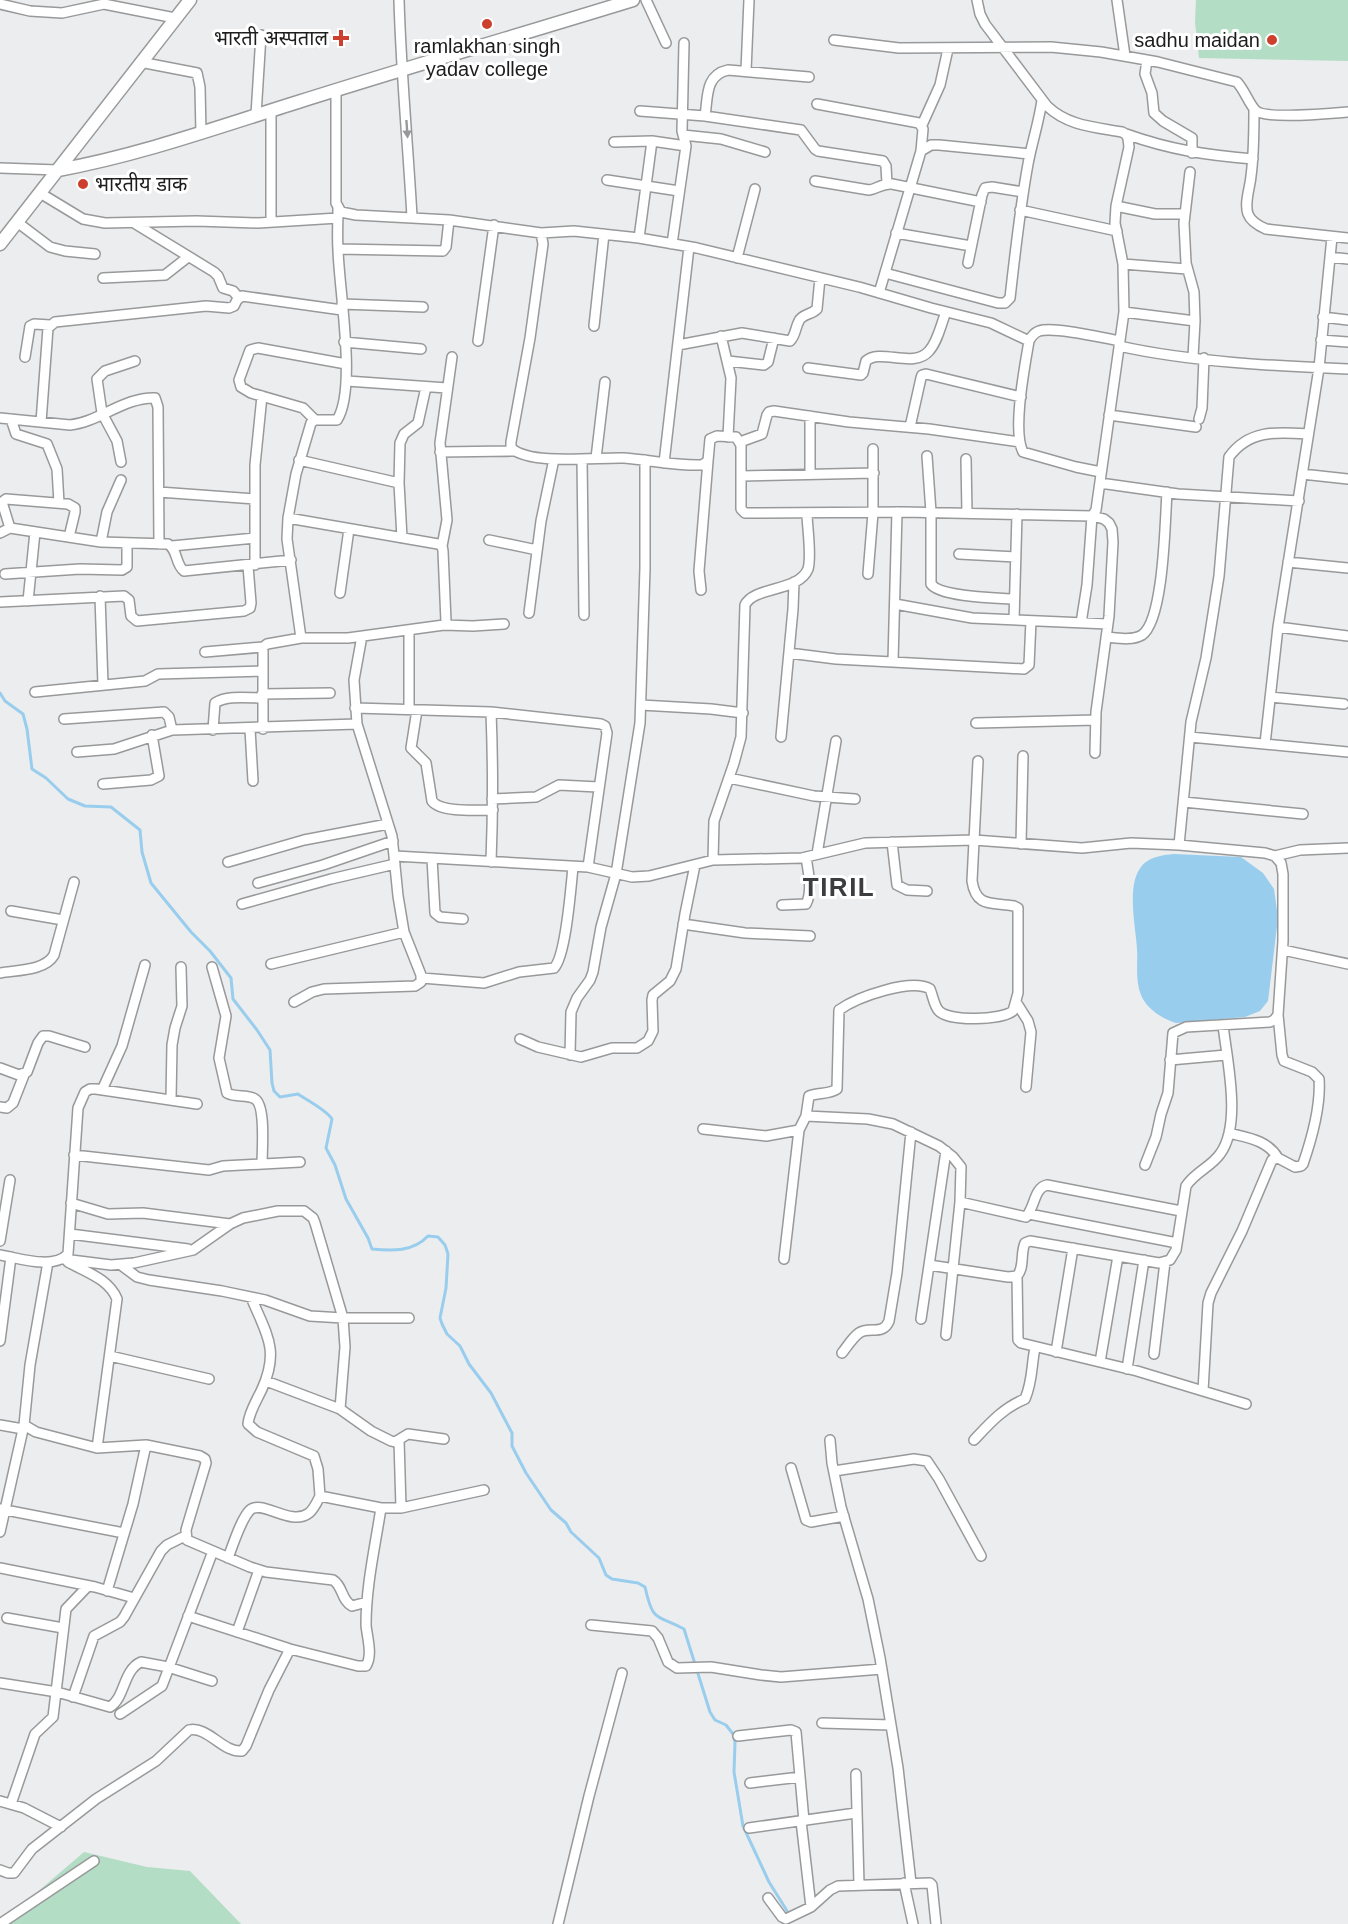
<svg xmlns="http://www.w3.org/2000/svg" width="1348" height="1924" font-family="Arial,'Noto Sans Devanagari',sans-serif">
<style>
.green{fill:#b3ddc5}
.water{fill:#99cdee}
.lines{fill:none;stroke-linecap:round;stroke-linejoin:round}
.stream{stroke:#99cdee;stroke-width:3}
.street-casing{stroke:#98999a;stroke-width:12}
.secondary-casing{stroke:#98999a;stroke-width:15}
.street{stroke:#fff;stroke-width:9}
.secondary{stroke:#fff;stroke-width:12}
.oneway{fill:#99999a}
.poi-dot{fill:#cc402d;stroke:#fff;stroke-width:2}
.labels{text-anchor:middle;stroke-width:6;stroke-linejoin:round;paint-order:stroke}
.poi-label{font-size:20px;fill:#1d1d1e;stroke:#fff;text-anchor:end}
.district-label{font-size:26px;font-weight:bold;letter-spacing:1.5px;fill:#3c3d3e;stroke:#fff}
</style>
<rect width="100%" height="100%" fill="#ecedee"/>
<path class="green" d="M1196,0H1348V61L1199,58L1195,22Z
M84,1852L147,1867L190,1871L241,1924H0Z"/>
<path class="water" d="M1174,854L1241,857L1263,873L1274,889L1278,918L1268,1001L1260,1011L1245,1017L1176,1023C1162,1019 1146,1008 1141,995C1135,980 1138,965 1137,949C1136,928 1126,886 1141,867C1148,857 1162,855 1174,854Z"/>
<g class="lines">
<path class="stream" d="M0,693L5,701L23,714L27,729L32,769L46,778L68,799L85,806L111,807L140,830L142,852L151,883L191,932L210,951L231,978L233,999L257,1030L270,1050L272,1083L274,1091L280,1097L298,1094C308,1101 325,1109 332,1119L326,1148L335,1165L346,1199L368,1238L372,1249C392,1251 413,1252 428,1236L438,1237L445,1245L448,1254L446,1288L440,1318L442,1324L447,1334L460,1346L469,1364L491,1393L512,1433V1446L526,1473L551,1510L566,1523L571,1532L599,1558L606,1575L612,1579L638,1583L645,1587C653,1623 656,1614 684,1629L710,1712L715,1720L726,1725L733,1734L735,1742L734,1772L743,1826L769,1882L789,1914"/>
<g class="street-casing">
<path id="street" d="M399,0C401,73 408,145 412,217
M646,0L666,43
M1117,0L1125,56
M0,4L30,11L62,13L104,4L175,18
M834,40L899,48L1051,47L1101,52L1158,62L1237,82C1245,91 1248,102 1255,110C1264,120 1332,113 1348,112
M1147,60L1145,74L1152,93L1154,113L1163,121L1192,138V153
M140,62L197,73L200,87L201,134
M746,71L749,0
M336,90V203L341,212L356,215L449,220L541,233L543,244L530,338L511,442V448C531,466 597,457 624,458C650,460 676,466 702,465L708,461L710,439L717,436L736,437L741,445V509L745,513L904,512L1092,516L1096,510L1124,312L1123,264L1115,223L1116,206L1129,147C1128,140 1129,135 1122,132C1094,127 1068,126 1047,106L985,24L980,14L977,0
M817,104L919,123L923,129L921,151
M1254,109C1254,132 1254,154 1251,176C1250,188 1244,203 1248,214C1251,222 1259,226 1266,229L1348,238
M271,111V222
M640,111L705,116L801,130L815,149L818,151L883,161L886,166L887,184
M256,115L261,35
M705,116C708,97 705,75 728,70L809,77
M922,125L940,85L948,49
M1126,134C1171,150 1206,155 1253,159
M683,135L721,139L765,152
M614,142L652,141L686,146
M0,168L58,170
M1190,172L1184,223L1186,263L1194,292L1195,321L1193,357
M607,180L679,191
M815,181L869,190C877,189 882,183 892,184L981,202
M40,193L83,219L105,223L196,221L258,223L338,218
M1116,206L1155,214H1185
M1020,210L1117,231
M17,222L50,247L65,251L95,254
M134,223L214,272L218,276L223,288L233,291L239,298
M541,233L574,231L639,238L697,248L859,287L931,308L991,323L1029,341
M896,233L971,246
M639,238L652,141
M672,244L686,146L682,131L684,43
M338,249L443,251L446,247L449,220
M1330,257L1348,259
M737,258L755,189
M968,263L982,195L985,188L992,187L1023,192
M1123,264L1187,269
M885,273L998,303H1005L1010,298C1015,253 1020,208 1028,164C1032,142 1039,122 1042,100
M103,278L165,275L188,257
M879,293L921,151L931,145H939L1030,154
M342,304L423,307
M1124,312L1195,321
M1323,317L1348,320
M594,326L604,234
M721,336L731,378L728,437
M1321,340L1348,342
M478,341L494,225
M344,342L421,349
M678,345L742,333L790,341C796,335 795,328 799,321C802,314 811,315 817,309L820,278
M1119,346C1191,362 1274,366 1348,369
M25,357L30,326L34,324L50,325
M728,361L764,365L768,362L774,338
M808,368L861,375L863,373L866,361C880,348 914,369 929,351C938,341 941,324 946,312
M347,381L447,388
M1109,415L1196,427
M0,418L70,425C99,422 124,397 155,398L158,407L159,544
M11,419L16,434L47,444L57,469L59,503
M1199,419L1202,408L1204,358
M315,420L303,408L251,393L241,387L239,380L250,350L258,348L346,364
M41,422L48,328L55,322L206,306L229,308L234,306L237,300L242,296L342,310
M910,427L921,378L922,375L926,374L1021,397
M740,442L762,434L767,415L769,412L774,411L849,422L929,429L1020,442
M440,452L515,451
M927,456L931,512V584C940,597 997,598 1014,599
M596,458L605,382
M582,459L584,615
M966,459L967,513
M299,460L399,483
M121,462L117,441L102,413L97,379L105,371L135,361
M664,463L689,247
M1101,472L1076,467L1023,452C1012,431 1025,365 1029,341C1031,337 1034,333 1039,331C1055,326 1102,338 1120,341
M810,474V416
M1302,474L1348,479
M741,476L874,473
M1100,483L1178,494L1299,501
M159,492L255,499
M288,518L438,544L442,546L443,551L446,622L444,625L348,638H301
M10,528L2,502L6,499L68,504L75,508V512L69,537
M0,533L10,528L101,542L168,544C178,550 175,564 184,571L291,560
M402,538L399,483L400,443L404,434L418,423L426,387
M489,540L537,550
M101,542L107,512L121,480
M172,546L255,538
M442,546L447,520L440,443L452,357
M959,554L1016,557
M1288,562L1348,568
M255,565V465L262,396
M5,574L80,569L122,570L127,567V543
M868,574L873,513V449
M701,590L699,571L708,461
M340,593L349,529
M100,596L103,685
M28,601L35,532
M0,602L124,596L129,600L131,616L137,621L244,611L250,608L251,603L248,566
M895,604L972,618L1108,624
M529,613L541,521L554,459
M1014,620L1017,514
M1081,623L1087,585L1092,516L1104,519L1109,523L1112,529L1113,542L1109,616L1096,712L1095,753
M444,625L473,626L504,624
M1278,627L1348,636
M1106,637C1117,638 1132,641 1142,635C1164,620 1165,520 1167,492
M205,652L263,647
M789,653L836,659L1024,669L1029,665L1031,621
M893,661L897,512
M35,692L145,681L158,674L262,671
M262,694L330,693
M1270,697L1344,704
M641,705L711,709L743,713
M355,708L491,712L601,724L605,726L607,733L588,867
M409,709V630
M417,710L411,748L426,763L432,801C441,813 478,810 493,810
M64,719L164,712L169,717L172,730
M976,723L1096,720
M250,729L253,781
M263,729V647L267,644L301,638L287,539L288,518L296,474L311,423L315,420H337C357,389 339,290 338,250C337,236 338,222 338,208
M213,730L215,703C227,695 248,698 262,698
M781,737L793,609L794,582
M1190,737L1348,752
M1265,744L1278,627L1319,368L1332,237
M77,752L114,749L172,730L357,724
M729,778L814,796L855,799
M103,784L151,780L159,776L152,735
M492,799L536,797L559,785L598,787
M1184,802L1303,814
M892,842L897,885L907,890L927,891
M1021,844L1023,756
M1179,845L1191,722L1206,658L1219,576L1229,457C1249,429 1278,432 1308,434
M817,854L836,741
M395,856L588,867L632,877L649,876L713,860L802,858L865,843L974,840L1082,848L1131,843L1179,845L1265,853L1275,856L1281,863L1283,874V941L1278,1015L1274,1020L1270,1022L1186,1027L1173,1033L1168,1093L1161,1114L1156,1137L1145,1165
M1275,856L1300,850L1348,848
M432,858L435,913L440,917L463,919
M713,860L714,821L734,763L741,737L745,605C754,586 799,592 808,569C812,556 807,527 807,513
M228,862L304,840L388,824
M491,862C493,812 493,762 491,712
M258,883L323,865L393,841
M242,904L331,879L395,864
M782,905L806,904C813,891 808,871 806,857
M11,911L63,920
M683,924L745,933L810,936
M1283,950L1348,964
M271,964L404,932
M212,967L226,1016L219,1058L227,1093C236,1098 247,1094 255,1099C266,1106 262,1151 262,1164
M0,973C16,970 45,971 54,955L74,882
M422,978L484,983L519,972L554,968C566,956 571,886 573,867
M294,1002L312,992L324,989L415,986L421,982V975L404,932L398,896L392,836L357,724L354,680L362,636
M1016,1002L1028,1021L1031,1032L1026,1087
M520,1039L538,1047L581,1057L612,1048H637L648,1041L653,1031L652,1000L653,995L670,981L676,969L685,914L695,865
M570,1055L571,1012L577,998L590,980L593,972L601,927L616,874L640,723L645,568V460
M1170,1060L1226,1055
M0,1068L19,1075L27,1072L38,1043L43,1036H49L85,1047
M102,1090L122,1046L145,965
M171,1099L172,1045L175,1028L182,1006L181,967
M0,1107L7,1108L13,1103L24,1075
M806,1116L868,1119L893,1124L939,1146L953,1157L961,1167L960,1202L946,1335
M703,1129L766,1136L799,1130L806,1116L809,1096C818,1092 828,1095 837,1089L839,1010C857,997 911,978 930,989C933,996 934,1006 939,1011C950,1022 1001,1020 1013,1011L1018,993V908L1014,906C992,902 976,908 972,881L978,761
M1229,1133C1249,1138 1267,1140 1278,1158
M74,1155L209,1170L223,1166L300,1162
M960,1202L1026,1217C1035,1207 1034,1188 1047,1185L1181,1211
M71,1203L108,1214L143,1213L230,1224
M1029,1214L1177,1243
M70,1234L188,1249
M0,1241L10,1180
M0,1255C19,1258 53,1270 68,1254L78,1108L85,1092L90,1089H96L197,1104
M63,1259L111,1265L134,1263L193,1250L230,1224L243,1218L278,1211H304L313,1218L315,1223L343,1318L345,1347L340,1409
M784,1259L799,1130
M48,1262L30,1365L24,1425L36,1432L97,1448L146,1445L200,1456L205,1459L206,1463L186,1530L187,1540L250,1567L266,1572L333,1580C343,1586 341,1600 352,1606L367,1602
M68,1262C86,1272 109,1279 117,1299L97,1448
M121,1265L137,1277L149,1280L222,1291L265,1300L310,1316L343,1318H409
M929,1265L1008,1277L1017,1276C1025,1267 1020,1254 1025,1243L1030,1241L1159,1263L1170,1260L1176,1250L1186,1186C1195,1172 1211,1167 1220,1154C1242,1124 1227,1061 1223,1025
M1017,1276L1018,1340L1021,1343L1137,1371L1246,1404
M251,1297C266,1334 280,1349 262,1389C257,1400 249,1412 248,1424L257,1432L314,1456L318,1469L320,1496L381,1508H401L484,1490
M921,1319L946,1151
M0,1341L11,1257
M1056,1352L1073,1248
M842,1353C847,1347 852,1338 859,1333C869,1326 883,1336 889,1321L897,1273L911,1132
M1154,1354L1165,1262
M110,1356L209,1379
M1100,1362L1118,1256
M1127,1369L1144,1260
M266,1381L340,1409L371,1431L391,1441L395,1442L408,1434L444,1439
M1203,1391L1208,1303L1211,1293L1242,1231L1272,1160L1278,1158L1295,1167L1301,1166L1303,1164C1312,1138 1321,1106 1319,1079L1312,1072L1284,1061L1282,1055L1278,1015
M0,1425L23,1429
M399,1440L401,1508
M830,1440L832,1463L841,1507L868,1599L880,1658L898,1768L911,1883
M974,1440C990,1423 1003,1408 1025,1399C1033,1380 1031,1367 1035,1348
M791,1468L806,1520L811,1522L844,1516
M834,1471L914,1459L927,1461L939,1479L981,1556
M0,1509L124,1533
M0,1532L24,1425
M228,1558C233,1545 241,1519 250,1510C262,1499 291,1527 309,1513C314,1509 317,1502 320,1496
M0,1568L95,1587L134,1598
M107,1591L133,1504L146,1445
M188,1616L290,1649L358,1666H366C373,1655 367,1637 366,1625C366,1586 375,1547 381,1508
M7,1618L63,1628
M591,1625L652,1631L658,1638L668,1662L677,1668L711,1667L761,1675L781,1677L882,1669
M237,1632L259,1570
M0,1683L57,1692L110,1707C125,1698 123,1670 141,1662L168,1667L212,1681
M73,1697L94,1636L120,1622L124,1617L161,1551L167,1545L185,1536
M120,1714L162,1686L213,1551
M822,1723L891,1725
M738,1736L791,1730L796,1732L804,1821
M856,1774L859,1884
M750,1783L800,1777
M0,1801L24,1808L61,1827
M11,1804L35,1734L53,1717L66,1609L88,1586
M801,1821L811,1907
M749,1828L856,1813
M0,1870L8,1873H14L32,1849L96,1799L156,1761L189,1730C208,1726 223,1753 242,1751L246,1746L269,1690L290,1649
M904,1883L913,1924
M768,1898L782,1917L786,1919L811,1907L830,1890L838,1886L930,1883L932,1885L936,1924
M0,1924L94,1861
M558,1924L589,1796L622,1673"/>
</g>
<g class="secondary-casing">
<path id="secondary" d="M58,170C140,155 218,127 298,102C409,67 522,34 633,0
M0,244L190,0"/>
</g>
<use href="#street" class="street"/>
<use href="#secondary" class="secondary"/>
</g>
<defs><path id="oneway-solid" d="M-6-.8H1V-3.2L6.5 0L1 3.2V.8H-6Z" transform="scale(1.5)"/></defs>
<use class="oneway" href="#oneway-solid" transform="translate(407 129) rotate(86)"/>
<g class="poi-dot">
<circle cx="487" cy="24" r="6"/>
<path d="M338 29h6v6h6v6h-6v6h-6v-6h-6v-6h6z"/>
<circle cx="1272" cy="40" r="6"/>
<circle cx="83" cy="184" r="6"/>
</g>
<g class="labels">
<g class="poi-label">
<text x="328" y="45">भारती अस्पताल</text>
<text x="1260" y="47">sadhu maidan</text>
<text x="487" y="53" text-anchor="middle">ramlakhan singh<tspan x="487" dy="23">yadav college</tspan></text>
<text x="95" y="191" text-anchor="start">भारतीय डाक</text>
</g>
<g class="district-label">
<text x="839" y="896">TIRIL</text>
</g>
</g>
</svg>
